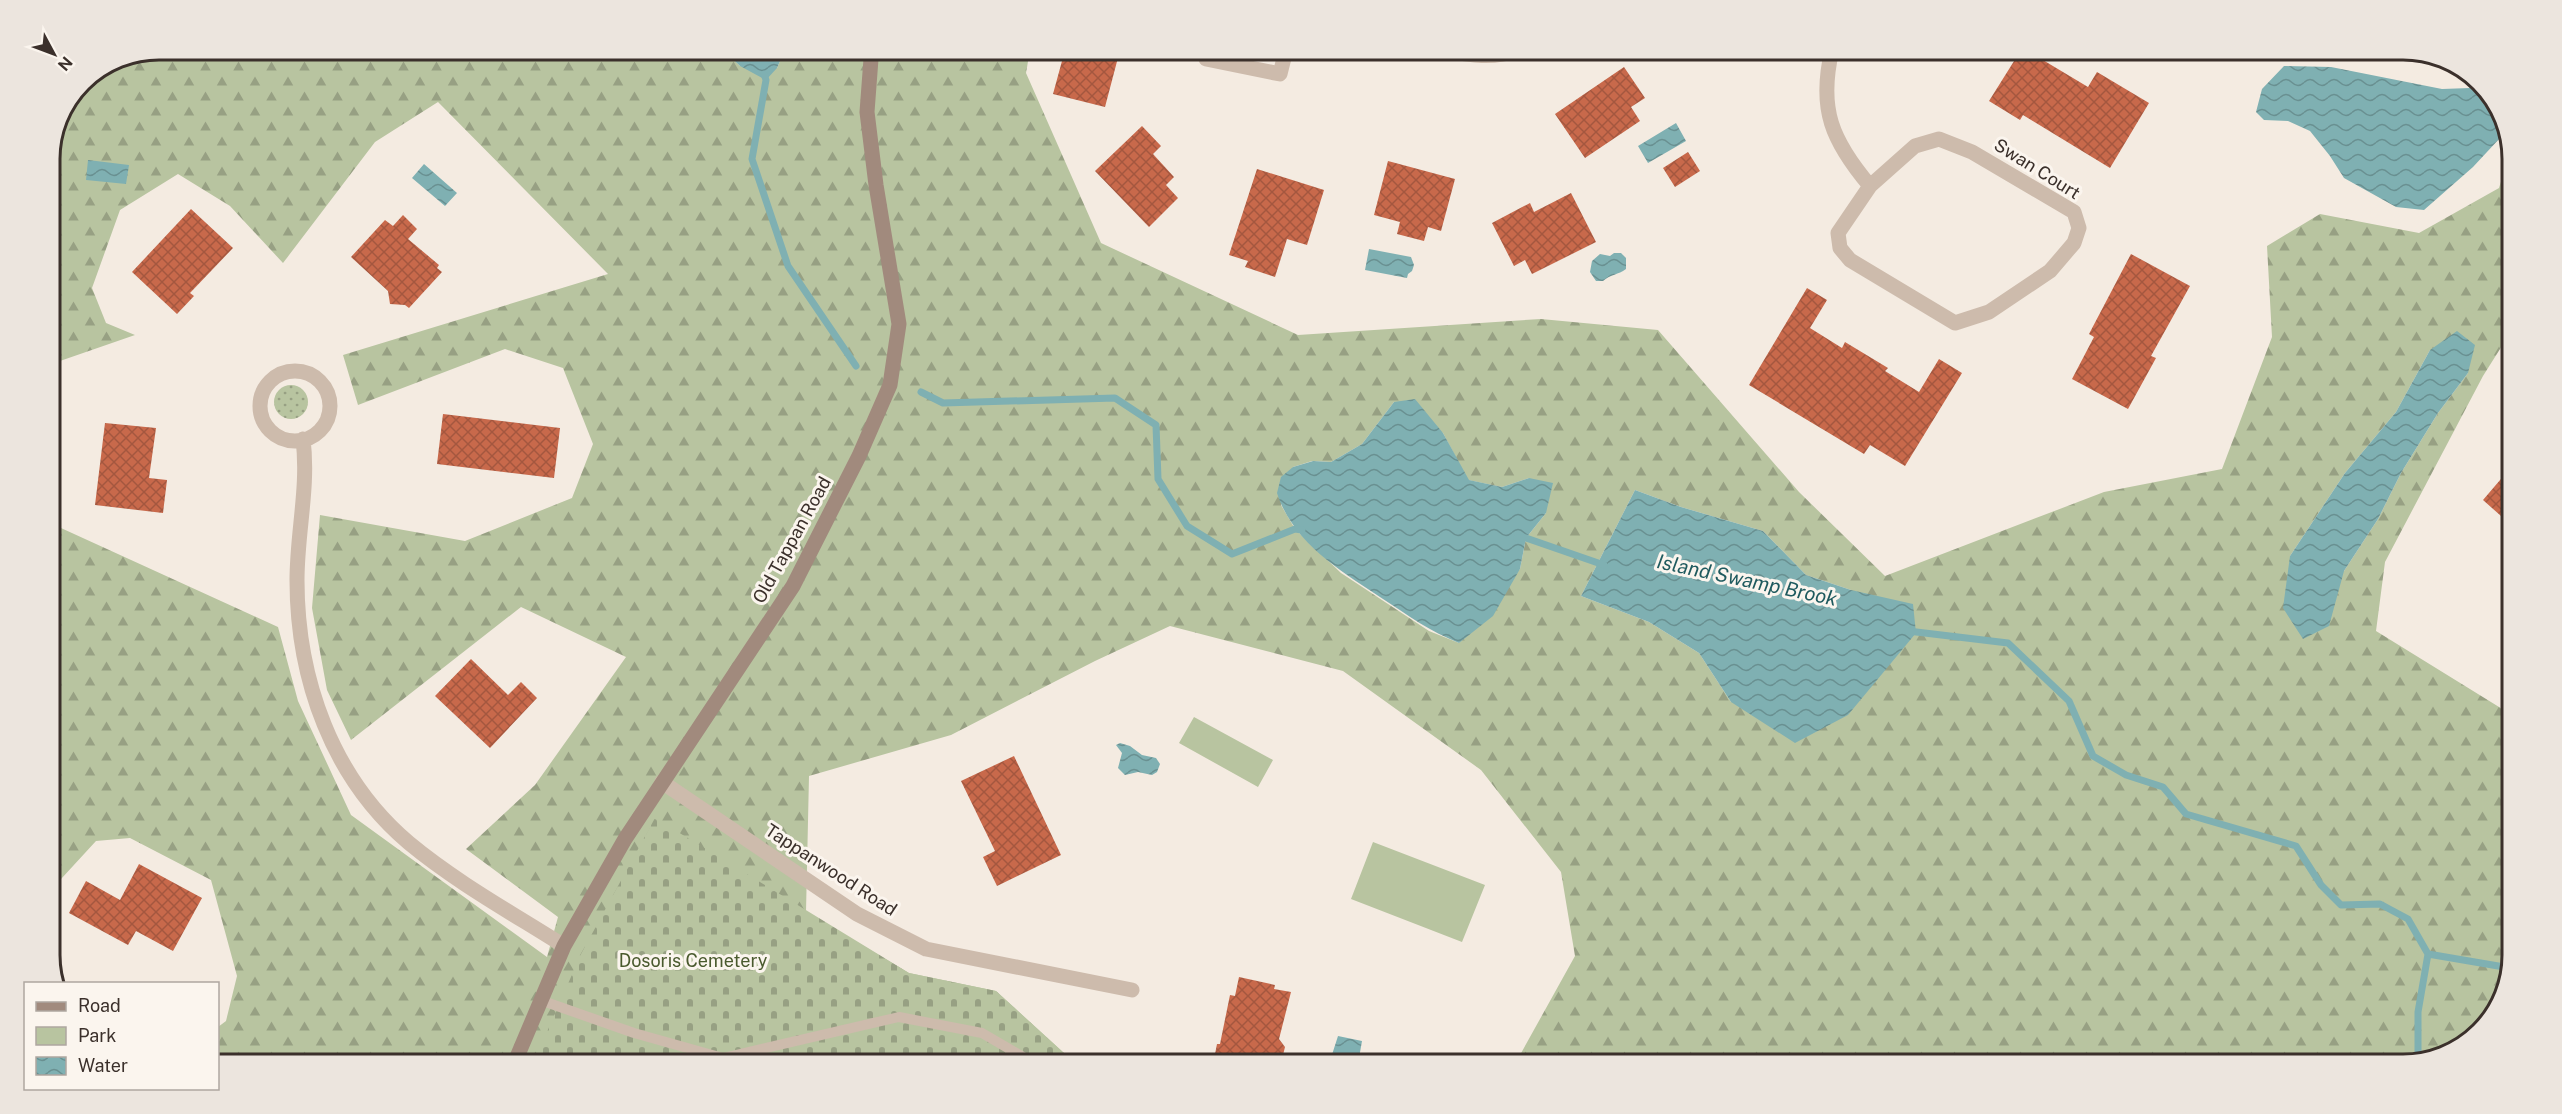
<svg xmlns="http://www.w3.org/2000/svg" width="2562" height="1114" font-family="'Public Sans',sans-serif">
<style>
.grass{fill:url(#grass-dots)}
.forest{fill:url(#forest-firs);fill-rule:evenodd}
.cemetery{fill:url(#cemetery-stones)}
.park{fill:#b8c4a0}
.water{fill:url(#water-waves)}
.lines{fill:none;stroke-linecap:round;stroke-linejoin:round}
.stream{stroke:#7fb0b2;stroke-width:7}
.building{fill:url(#building-cross-hatch)}
.lane{stroke:#cdbbac;stroke-width:10}
.street{stroke:#cdbbac;stroke-width:15}
.secondary{stroke:#a18a7d;stroke-width:15}
.labels{text-anchor:middle;stroke-width:6;stroke-linejoin:round;paint-order:stroke}
.street-label{font-size:18px;fill:#3b302b;stroke:#fbf5ee}
.park-label{font-size:18px;fill:#4a5a2e;stroke:#fbf5ee}
.water-label{font-size:20px;font-style:italic;fill:#1f5a5e;stroke:#fbf5ee}
.rim{fill:none;stroke:#3b302b;stroke-width:3}
</style>
<defs>
<pattern id="grass-dots" width="8" height="8" patternUnits="userSpaceOnUse" patternTransform="scale(1.5)"><rect width="8" height="8" fill="#b8c4a0"/><path d="M2 2h.1M6 6h.1" fill="none" stroke="#97a083" stroke-width="1.8" stroke-linecap="round"/></pattern>
<pattern id="forest-firs" width="22" height="20" patternUnits="userSpaceOnUse" patternTransform="scale(1.5)"><rect width="22" height="20" fill="#b8c4a0"/><path d="M5 1l3.5 6h-7zM16 11l3.5 6h-7z" fill="#97a083"/></pattern>
<pattern id="cemetery-stones" width="16" height="16" patternUnits="userSpaceOnUse" patternTransform="scale(1.5)"><rect width="16" height="16" fill="#b8c4a0"/><path d="M2 7V4a2 2 0 0 1 4 0v3zM10 15v-3a2 2 0 0 1 4 0v3z" fill="#97a083"/></pattern>
<pattern id="water-waves" width="16" height="10" patternUnits="userSpaceOnUse" patternTransform="scale(1.5)"><rect width="16" height="10" fill="#7fb0b2"/><path d="M0 5q4-4 8 0t8 0" fill="none" stroke="#699091"/></pattern>
<pattern id="building-cross-hatch" width="8" height="8" patternUnits="userSpaceOnUse" patternTransform="scale(1.5)"><rect width="8" height="8" fill="#c8694b"/><path d="M0 0l8 8M0 8l8-8" fill="none" stroke="#a4573f"/></pattern>
</defs>
<rect width="100%" height="100%" fill="#f4ebe1"/>
<path class="grass" d="M1227,50H1276C1266,66 1242,56 1227,50Z
M274 402a17 17 0 1 1 34 0a17 17 0 1 1-34 0Z"/>
<path class="forest" d="M159,50H723L740,66L777,68L785,50H1030L1026,73L1101,243L1298,335L1541,319L1658,330L1799,492L1885,576L2104,492L2222,469L2272,337L2267,246L2320,214L2419,233L2499,188L2511,150L2512,330L2483,376L2385,562L2376,631L2512,715V955L2504,996L2464,1046L2403,1064H1515L1575,956L1561,872L1481,770L1343,671L1170,626L1095,661L951,735L809,776L806,912L909,973L996,991L1076,1064H218V1027L226,1021L237,976L211,880L130,838L96,841L50,891V523L278,627L298,701L351,815L547,957L558,917L466,849L535,785L626,657L521,607L351,740L327,690L312,608L320,515L465,541L572,498L593,444L563,368L505,349L358,405L343,355L608,274L438,102L375,142L283,263L230,206L178,174L120,210L92,288L106,323L135,335L60,361L50,375V153L82,81L118,58ZM2430,350L2468,373L2438,413L2401,473L2378,519L2344,571L2290,556L2345,473L2396,412ZM1394,402L1443,433L1468,480L1502,487L1529,478L1546,513L1526,538L1520,569L1459,643L1429,631L1341,573L1295,529L1281,505L1293,467L1312,461L1331,462L1362,444ZM1635,490L1681,507L1763,531L1806,575L1851,590L1731,702L1699,653L1649,622L1581,596Z"/>
<path class="cemetery" d="M655,818L909,973L996,991L1076,1064H533L581,954Z"/>
<path class="park" d="M1194,717L1273,760L1258,787L1179,743Z
M1373,842L1485,885L1462,942L1351,899Z"/>
<path class="water" d="M723,50H785L777,68L766,80L740,66Z
M2284,66L2331,67L2442,89L2470,88L2493,101L2499,116L2500,138L2473,167L2424,210L2396,207L2344,178L2330,156L2310,131L2288,121L2264,120L2256,112L2262,89Z
M1676,123L1686,141L1648,163L1638,146Z
M88,160L129,165L126,184L86,180Z
M424,164L457,193L445,206L412,178Z
M1369,249L1411,257L1414,265L1412,271L1408,274L1407,278L1365,270Z
M1614,253H1621L1626,258V269C1618,275 1611,274 1603,281H1596L1590,272L1592,261L1600,254L1610,256Z
M2457,331L2475,345L2468,373L2438,413L2401,473L2378,519L2344,571L2329,626L2303,639L2283,608L2290,556L2345,473L2396,412L2430,350Z
M1415,399L1443,433L1469,480L1502,487L1529,478L1553,483L1546,513L1526,538L1520,569L1493,616L1459,643C1429,631 1409,616 1383,599C1341,571 1293,543 1277,493L1281,477L1293,467L1313,461L1331,462L1362,444L1394,402Z
M1635,490L1681,507L1763,531L1806,575L1851,590L1913,604L1916,633L1848,715L1795,743L1731,702L1699,653L1649,622L1581,596Z
M1120,743L1130,746L1142,755L1156,758L1160,764L1157,772L1152,775L1138,772L1125,775L1118,768L1122,753L1116,745Z
M1338,1036L1362,1041L1359,1058L1364,1060L1366,1064H1329Z"/>
<g class="lines">
<path class="stream" d="M764,74L766,80L752,159L788,266L856,366
M921,392L943,403L1115,398L1156,425L1158,479L1187,526L1232,554L1295,529L1302,530
M1517,538H1526L1604,565
M1908,631L2008,643L2069,701L2093,756L2126,775L2163,787L2186,814L2296,846L2321,885L2341,905L2380,904L2408,919L2428,954L2418,1012V1060
M2428,954L2510,968"/>
</g>
<path class="building" d="M1065,50H1120L1105,107L1053,94Z
M2021,50H2026L2088,87L2097,72L2149,103L2110,168L2023,115L2020,120L1989,101Z
M1624,67L1645,98L1631,107L1640,121L1585,158L1555,114Z
M1142,126L1161,146L1153,154L1174,177L1166,185L1178,198L1149,227L1095,171Z
M1688,152L1700,171L1675,187L1663,168Z
M1388,161L1455,179L1441,231L1428,227L1424,241L1397,234L1400,222L1374,215Z
M1257,169L1324,190L1307,245L1287,239L1275,277L1245,267L1248,261L1229,255Z
M1571,193L1596,242L1532,274L1525,260L1514,266L1492,223L1530,203L1534,212Z
M191,209L233,248L190,293L194,296L177,314L132,272Z
M403,215L417,229L408,239L439,265L437,268L442,272L409,308L405,305L390,304L388,291L351,257L385,220L393,226Z
M2131,254L2190,286L2151,356L2156,358L2128,409L2072,379L2094,337L2089,334Z
M1807,288L1827,300L1810,328L1842,348L1845,342L1888,368L1885,371L1919,392L1939,359L1962,373L1905,466L1870,445L1864,454L1749,385Z
M443,414L560,428L554,478L437,464Z
M105,423L156,428L149,478L167,480L163,513L95,505Z
M2512,466V502L2501,516L2483,500Z
M471,659L508,695L521,682L537,698L490,748L435,696Z
M1014,756L1061,855L997,886L983,857L995,851L961,781Z
M139,864L202,898L173,951L136,931L128,945L69,913L86,881L120,900Z
M1239,977L1275,985L1274,989L1291,992L1279,1039L1285,1047L1283,1055L1275,1061L1274,1064H1213L1217,1044H1220L1230,995L1235,996Z"/>
<g class="lines">
<path class="lane" d="M540,1000L634,1033L723,1058L899,1017L982,1033L1035,1064"/>
<path class="street" d="M1208,50L1206,59L1280,74L1286,50
M1438,50C1464,54 1492,60 1517,50
M1832,50C1818,109 1832,141 1870,186
M1939,139L1972,152L2074,212L2079,228L2074,243L2050,271L1989,312L1955,323L1850,260L1840,248L1838,233L1870,186L1915,146Z
M260 406a35 35 0 1 1 70 0a35 35 0 1 1-70 0Z
M303,439C309,487 297,532 297,580C297,679 332,778 409,843C456,882 512,913 564,946
M662,782L857,914L926,949L1132,990"/>
<path class="secondary" d="M514,1064L564,946L625,839L793,586L859,456L890,385L899,324L876,185L867,112L871,59L875,50"/>
</g>
<g class="labels">
<g class="street-label">
<text transform="translate(2037 169) rotate(32)" y="6">Swan Court</text>
<text transform="translate(792 540) rotate(-61)" y="6">Old Tappan Road</text>
<text transform="translate(831 870) rotate(33)" y="6">Tappanwood Road</text>
</g>
<g class="park-label">
<text x="693" y="967">Dosoris Cemetery</text>
</g>
<g class="water-label">
<text transform="translate(1747 580) rotate(12)" y="7">Island Swamp Brook</text>
</g>
</g>
<path d="M0 0H2562V1114H0ZM159 60H2403A99 99 0 0 1 2502 159V955A99 99 0 0 1 2403 1054H159A99 99 0 0 1 60 955V159A99 99 0 0 1 159 60Z" fill="#ece5de" fill-rule="evenodd"/>
<path class="rim" d="M159 60H2403A99 99 0 0 1 2502 159V955A99 99 0 0 1 2403 1054H159A99 99 0 0 1 60 955V159A99 99 0 0 1 159 60Z"/>
<rect x="24" y="982" width="195" height="108" fill="#fbf5ee" stroke="#aea6a0" stroke-width="1.5"/>
<rect x="36" y="1002" width="30" height="9" fill="#a18a7d" stroke="#aea6a0" stroke-width="1.5"/>
<text x="78" y="1012" font-size="18" fill="#3b302b">Road</text>
<rect x="36" y="1027" width="30" height="18" fill="#b8c4a0" stroke="#aea6a0" stroke-width="1.5"/>
<text x="78" y="1042" font-size="18" fill="#3b302b">Park</text>
<rect x="36" y="1057" width="30" height="18" fill="url(#water-waves)" stroke="#aea6a0" stroke-width="1.5"/>
<text x="78" y="1072" font-size="18" fill="#3b302b">Water</text>
<g transform="translate(54 54) rotate(131)" stroke="#fbf5ee" stroke-width="4.5" paint-order="stroke">
<path d="M0-4.5L10 22L0 15L-10 22Z" fill="#3b302b"/>
<text y="-9" font-size="16" font-weight="bold" text-anchor="middle" fill="#3b302b">N</text>
</g>
</svg>
